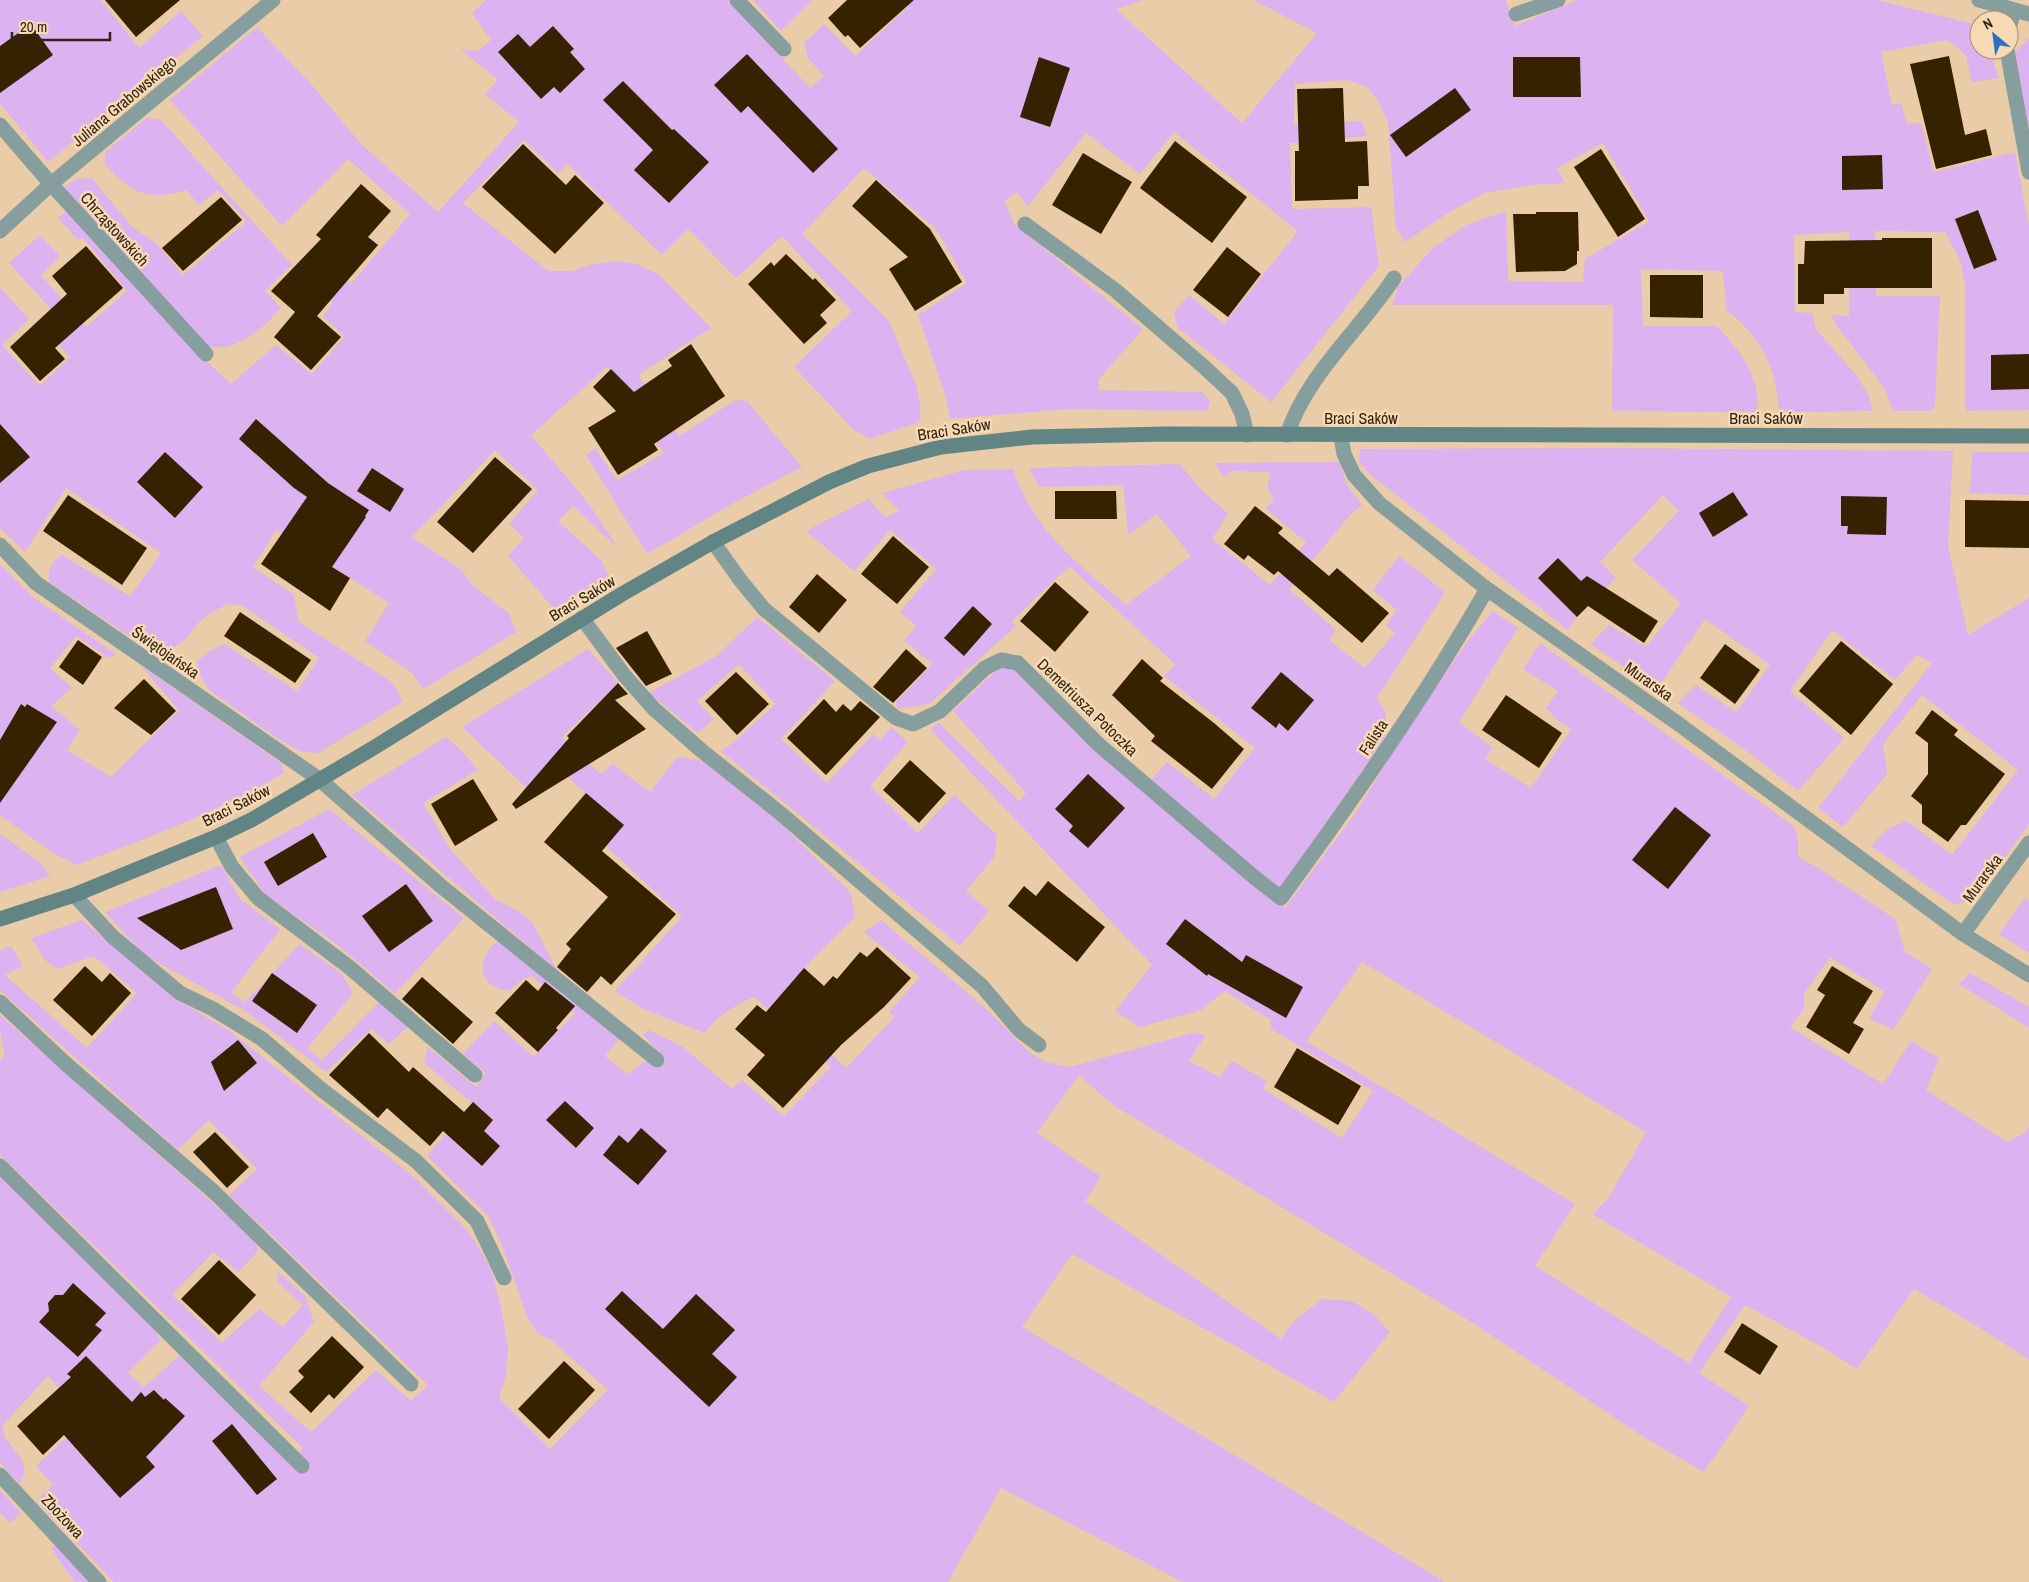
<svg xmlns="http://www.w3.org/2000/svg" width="2029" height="1582" font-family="'Archivo Narrow',sans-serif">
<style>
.green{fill:#dcb2f0;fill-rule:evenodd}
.building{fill:#372200}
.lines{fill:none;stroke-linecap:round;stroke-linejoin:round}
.street{stroke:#869e9e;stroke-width:15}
.secondary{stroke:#618584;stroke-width:15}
.labels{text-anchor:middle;stroke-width:5;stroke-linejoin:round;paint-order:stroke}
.street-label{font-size:16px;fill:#2f2416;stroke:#f7dab4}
</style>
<rect width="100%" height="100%" fill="#eacda8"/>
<path class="green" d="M0,0H101L139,48L181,11L203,36L48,162L0,103Z
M486,0H728L810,88L824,76L808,58L804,43L824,24L855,56L909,6L903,0H1143L1116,9L1242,123L1317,33L1253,0H1506L1515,26L1577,0H1877L1978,25L1979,50H1989L1999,78L1972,82L1965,54L1947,40L1881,52L1892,105L1901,103L1907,124L1921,123L1934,172L2015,152L2029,227V410L1967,411L1965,405V286L1961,262L1945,232L1875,231L1876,296H1940L1935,404L1932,411H1893L1885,389L1837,326L1831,315L1849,316V232L1794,235L1795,312L1812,313L1816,329L1857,376L1868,394L1873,411L1779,412C1777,369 1760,335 1726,310L1723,271L1641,269L1643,326H1717C1741,353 1760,374 1757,412L1612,411L1613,305H1392L1398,287L1433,248L1466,225L1506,211L1508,281L1583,282L1585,259L1649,221L1603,143L1557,168L1565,183L1531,185L1484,193L1448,213L1405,242L1396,228L1388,123L1378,101L1367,87L1347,80L1295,84L1294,124L1362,121L1367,136L1290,143L1292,209L1371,207L1379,266L1271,402L1178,328L1174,312L1189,295L1224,324L1298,231L1174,132L1140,174L1086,133L1028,206L1016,192L1005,201L1015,225L1143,329L1099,379L1098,390L1202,392L1210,401L1207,411L1070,409L950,419L946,397L918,315L967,283L936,229L864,168L802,234L889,321L917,387L920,406V422L869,439L853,429L794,367L852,311L782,236L736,278L688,229L662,255L567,164L558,173L524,140L463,203L548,271H571L593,264L618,261L638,264L659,275L711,328L638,375L679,436L736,400L747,401L802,467L730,505L647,554L586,455L595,448L617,480L664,453L631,403L639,397L608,366L531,435L589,504L619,549L573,506L558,521L601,560L609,576L554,609L508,556L524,538L509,524L538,490L495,450L412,537L462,570L473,586L509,613L516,632L423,689L411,672L365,641L389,603L276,530L253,567L294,595L298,621L393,683L403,702L318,753L302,752L281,741L209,690L199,674L197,661L210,651L224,644L297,691L319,658L241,605L228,604L212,612L199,622L187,638L173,648L155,654L49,582C48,568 51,563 62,555L130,596L161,553L66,488L25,552L0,528V288L29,319L2,345L40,386L70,357L37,322L51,309L9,263L40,235L60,256L41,275L86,327L127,291L83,238L78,240L58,218L66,211L182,338L231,384L276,345L312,374L345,336L323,317L333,303L292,265L265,291L281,308C267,324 250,340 229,346C223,348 215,347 209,347L64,187L75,180L91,177L132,227L156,243L183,275L247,221L218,190L199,205L186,190C147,202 133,193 105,165V152L148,117L161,120L292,265L321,289L338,272L351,284L410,214L348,159L282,226L170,100L257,27L311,84L362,145L438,212L519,122L485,94L498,80L460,49L478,51L491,40L472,13Z
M753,0H813L781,31Z
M2029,38V128L2014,53Z
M1615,448L1953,451L1948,546L1968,635L2029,598V824L1973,901L1953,904L1871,846L1889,828L1907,821L1952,855L2018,770L1922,695L1883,744L1887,774L1843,827L1818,808L1932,663L1917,655L1895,680L1832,630L1790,691L1844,738L1798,791L1748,752L1678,703L1696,685L1736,712L1770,665L1705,619L1657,689L1590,644L1609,625L1646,647L1681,603L1632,560L1679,511L1663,495L1600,562L1616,578L1597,596L1558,558L1538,578L1577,617L1568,630L1372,476L1359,462L1360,449Z
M1972,452H2029V495L1970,493Z
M1340,462L1347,485L1362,505L1350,515L1289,589L1336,630L1329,640L1365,668L1395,633L1386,626L1397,610L1373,590L1399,556L1445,592L1377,698L1386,714L1384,739L1279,890L1150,781L1167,762L1214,799L1255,748L1164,676L1175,664L1069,566L1012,621L1016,626L929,704L898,709L896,702L932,664L904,640L916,626L900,612L936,569L890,530L854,571L806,531L869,499L886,518L899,510L882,493L965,470L1013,469C1035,533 1077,562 1126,605L1191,556L1157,514L1128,535L1123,485L1039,487L1029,468L1180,464L1198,486L1228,514L1212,539L1270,585L1306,542L1266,509L1274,499L1267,488L1271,472L1231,471L1225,477L1214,463Z
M0,564L34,598L116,654L109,658L76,636L50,668L72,688L51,706L80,730L67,750L111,777L179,710L140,665L281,763L284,773C219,812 147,838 77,865L56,855L0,815Z
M1493,611L1518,628L1459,722L1493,748L1485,759L1531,788L1571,730L1555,718L1546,708L1558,691L1523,669L1540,643L1795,827L1798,840V857L1815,866L1895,919L1905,952L1932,969L1893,1030L1869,1018L1885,992L1830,957L1804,994V1009L1790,1027L1883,1084L1911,1041L1939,1058L1926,1090L2007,1142L2025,1133L2029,1127V1360L1977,1326L1914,1289L1857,1369L1824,1348L1745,1305L1699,1373L1749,1406L1704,1472L1642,1436L1473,1323L1113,1105L1079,1075L1037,1133L1101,1177L1085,1201L1281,1339L1295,1320L1322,1299L1352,1301L1374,1315L1390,1332L1334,1402L1072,1254L1022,1327L1445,1582H1183L1001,1488L948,1582H114L36,1501L53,1485L36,1466L88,1417L48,1376L3,1425L4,1436L22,1460L25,1472L20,1484L0,1463V1175L150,1323L161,1340L128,1373L144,1387L180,1355L292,1463L303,1448L0,1155V1060L5,1055L0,1031V1015L256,1241L258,1251L239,1272L213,1252L172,1295L222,1343L259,1309L283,1327L303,1305L278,1282L277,1271L305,1296L314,1322L259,1386L311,1432L376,1370L411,1401L428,1385L229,1195L257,1169L209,1120L178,1150L0,990V950L11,946L23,966L5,975L87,1048L137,993L94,956L57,969L45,960L31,938L82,920L181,1002L231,1032L414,1177L470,1233L491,1269L500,1302L508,1348L506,1375L499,1398L550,1449L608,1390L551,1340L538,1334L528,1319L501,1243L487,1214L427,1156L446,1133L484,1131L493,1120L424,1063L428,1047L476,1087L486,1073L463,1054L494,1021L534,1057L575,1013L532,976L523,979L510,990C486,990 474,970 489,950C493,945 495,942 501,940L622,1036L605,1056L627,1074L647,1060L658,1068L666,1060L643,1035L648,1030L682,1046L732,1089L742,1080L784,1116L831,1067L754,997C734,1006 718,1015 705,1033L643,1009L615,991L682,917L606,846L623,825L550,762L527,788L462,727L588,649L618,683L562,737L600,774L613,764L650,792L677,757L703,761L779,822L851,893L855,917L804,968L775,1002L846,1068L895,1017L889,1012L920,977L864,932L881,920L983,1006L1030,1053L1046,1062L1070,1067L1196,1032L1205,1036L1189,1061L1220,1077L1232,1061L1267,1081L1263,1089L1342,1138L1373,1091L1271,1029V1020L1225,991L1201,1010L1140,1027L1115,1011L1152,965L931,730L938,722L1019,801L1026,793L953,711L999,668H1014L1285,908L1357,811L1416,714L1470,638ZM1362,962L1646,1132L1608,1199L1592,1214L1731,1297L1689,1363L1535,1266L1575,1204L1306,1041Z
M757,617L835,681L781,739L827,783L873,734L880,740L891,727L908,742L870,786L918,833L954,795L997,835L995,856L966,891L989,911L960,946L721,751L730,745L776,704L739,664L697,701L714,719L698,733L649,693L718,655Z
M446,737L460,749L478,770L423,803L450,849L495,899L518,911L532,922L557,970L352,795Z
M329,809L464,918L395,994L340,947L265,894L240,857Z
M0,834L41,863L50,876L0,892Z
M221,865L240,899L280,929L231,993L245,1002L300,944L342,974L353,994L307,1048L322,1060L379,1002L408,1027L389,1044L371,1029L326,1072L245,1011L143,954L105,912Z
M2025,898L2029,901V953L1999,934Z
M1970,973L2029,1007V1028L1959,984Z
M0,1490L21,1513L10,1523L0,1513Z
M57,1544L90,1582H74L51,1548Z"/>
<path class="building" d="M105,0H180L136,37Z
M847,0H914L860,48L848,35L845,37L828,18Z
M31,24L53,55L0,93V46Z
M553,26L574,49L570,52L585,69L560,93L554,87L541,99L498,52L518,34L530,47Z
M747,54L838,149L813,173L748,106L741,113L714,85Z
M1949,56L1965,135L1986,129L1992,155L1936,169L1910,64Z
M1039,57L1070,68L1050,127L1020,117Z
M1513,57H1580L1581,97H1513Z
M623,81L672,130L674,129L709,162L669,203L634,170L653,150L603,100Z
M1343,88L1345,142L1367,141L1369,186H1358V199L1295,201V151H1299L1297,89Z
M1455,88L1471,110L1406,157L1390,135Z
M1175,141L1247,197L1212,243L1140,188Z
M523,144L566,185L575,175L604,203L555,254L482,187Z
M1601,149L1645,219L1618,237L1574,167Z
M1083,153L1132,182L1101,234L1052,205Z
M1882,155L1883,189L1842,190V156Z
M876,180L930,229L962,282L915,311L889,269L908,257L852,206Z
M361,184L391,211L368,237L378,245L317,316L341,337L311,370L274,337L295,312L271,291L321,239L316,235Z
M221,197L242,220L183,271L162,248Z
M1978,210L1997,260L1974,269L1955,219Z
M1536,212H1578L1579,251H1577V264L1565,271L1516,272L1513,214H1536Z
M1882,238H1932V288H1844V294H1824V304H1798V264H1804L1805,241L1882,240Z
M86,246L123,288L55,348L65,359L40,381L10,347L67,294L52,276Z
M1227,247L1261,274L1228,317L1193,290Z
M786,254L813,280L815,278L836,300L820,315L827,323L804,344L748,284L771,262L774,266Z
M1650,275H1703V318L1650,317Z
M691,344L725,396L654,444L658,450L618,475L588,428L616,411L593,387L611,369L634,392L672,366L668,360Z
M2029,354V389L1991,390V355Z
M256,419L328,483L369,510L365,516L366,517L332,567L350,578L330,611L261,564L307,497L294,488L239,439Z
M0,424L30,457L0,483Z
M165,452L203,487L175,518L137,482Z
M495,457L532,489L473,553L437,522Z
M372,468L404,489L390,512L357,491Z
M1055,491H1116L1117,519H1055Z
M1733,492L1748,515L1713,537L1699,513Z
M68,495L147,548L122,585L43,531Z
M1841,496L1887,497L1886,535L1847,534L1848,526H1841Z
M1965,500L2029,501V548L1965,547Z
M1255,506L1283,528L1278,533L1329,576L1337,568L1389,613L1362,643L1278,571L1274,575L1248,555L1244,560L1224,544Z
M893,536L929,567L897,604L861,574Z
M1558,558L1581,581L1587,576L1658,621L1644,643L1588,606L1577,617L1538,578Z
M817,574L847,600L819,633L789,607Z
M1055,582L1089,612L1055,652L1020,621Z
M973,606L992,624L964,656L944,638Z
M240,612L311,660L295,683L224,636Z
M647,631L672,674L646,686L616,648Z
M78,640L102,657L83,685L59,667Z
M1841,641L1893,684L1851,735L1799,691Z
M1725,644L1760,670L1735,704L1700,678Z
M906,649L927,668L893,703L873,687Z
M1142,659L1163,678L1160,681L1214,723L1244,749L1212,789L1151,741L1155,736L1112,695Z
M736,672L769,704L737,735L705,701Z
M1281,672L1314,700L1288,731L1279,723L1276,728L1251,708Z
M144,679L176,711L151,735L114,708Z
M618,683L628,694L615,700L646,729L516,809L512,804L569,738L567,736Z
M1506,695L1562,733L1539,768L1482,730Z
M824,699L836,712L843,704L851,711L860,701L880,717L826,775L787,738Z
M21,704L25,707L27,704L57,722L0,803V740Z
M1932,710L1958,730L1954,735L2005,774L1966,825H1961L1948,842L1922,823V805L1911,796L1928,774V743L1915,733Z
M910,760L946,793L919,823L883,790Z
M1088,774L1125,808L1088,848L1069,831L1073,826L1055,809Z
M473,779L498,820L455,846L431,804Z
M586,793L624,825L602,851L676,914L611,985L601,976L587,992L557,967L571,949L566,944L608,897L544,842Z
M1675,807L1711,835L1668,889L1632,860Z
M313,833L327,857L278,886L264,862Z
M1048,881L1105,927L1077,962L1008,906L1024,886L1036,896Z
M406,884L433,921L389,952L362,916Z
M216,887L233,929L181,950L137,918Z
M1185,919L1242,962L1246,955L1303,987L1286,1018L1208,974L1207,976L1166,944Z
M877,947L911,978L884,1007L841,1045L783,1108L747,1075L765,1055L735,1029L757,1005L766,1012L804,968L824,986L833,976L837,979L860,952L867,957Z
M85,966L102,982L110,973L131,993L92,1036L53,1000Z
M1832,966L1873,991L1853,1023L1864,1029L1849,1054L1806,1027L1825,995L1817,990Z
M272,973L317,1005L297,1033L252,1001Z
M422,977L473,1022L453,1044L402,999Z
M526,980L538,991L545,982L575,1006L556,1028L558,1030L538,1052L495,1013Z
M369,1033L409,1072L413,1067L464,1112L473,1102L493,1120L484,1131L500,1146L482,1166L443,1131L430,1146L387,1108L378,1118L329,1075Z
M238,1040L257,1063L224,1091L211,1062Z
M1297,1048L1361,1086L1338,1125L1274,1087Z
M565,1101L594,1128L576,1148L546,1120Z
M641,1128L667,1151L638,1185L603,1155L619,1135L628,1143Z
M215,1132L249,1167L227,1188L193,1152Z
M219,1260L256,1295L219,1335L181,1299Z
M73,1283L106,1313L95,1325L102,1330L78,1357L39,1322L49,1311L48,1303L55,1295H63Z
M622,1291L663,1329L696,1294L735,1330L712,1354L737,1377L709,1407L605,1309Z
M1742,1323L1778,1346L1760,1375L1724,1352Z
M332,1336L364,1367L334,1399L329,1394L311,1413L289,1392L304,1377L298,1371Z
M86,1356L132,1402L141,1392L145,1397L154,1390L164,1400L165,1398L185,1416L146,1457L155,1467L120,1498L64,1435L43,1455L17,1426L71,1377L67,1374Z
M564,1361L595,1390L549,1439L518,1409Z
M232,1424L277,1479L257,1495L212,1441Z"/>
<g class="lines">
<path class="street" d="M737,0L784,49
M1979,0L2029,14
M1516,14L1558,0
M2009,28L2014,11
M2007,50L2029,172
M0,125L51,184L206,354
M1025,224L1115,290L1203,366L1232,393L1242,414L1247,435
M0,231L51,184L273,0
M1287,435C1307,374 1359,331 1394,278
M1341,436L1344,454L1354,475L1379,503L1487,589L1680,725L1963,934L2029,975
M713,542L741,581L764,609L896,718L913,724L940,711L985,668L1001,660L1018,663L1098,744L1254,877L1281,898C1354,798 1425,697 1487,589
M0,545L36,583L319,779L442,887L657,1060
M582,618L624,675L654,709L702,751L780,813L982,986L1019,1030L1039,1045
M216,837L232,867L258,898L349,967L475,1075
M74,895L113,937L180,993L213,1009L262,1039L322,1090L416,1161L477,1221L504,1278
M1963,934L2029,843
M0,1002L66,1064L214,1192L411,1384
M0,1166L302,1466
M0,1475L99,1582"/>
<path class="secondary" d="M0,919L74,895L216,837L253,819L370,750L622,594L713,542L829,482L868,466L941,447L1032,437L1166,434L2029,436"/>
</g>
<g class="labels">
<g class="street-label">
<text transform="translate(124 101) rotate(-40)" y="6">Juliana Grabowskiego</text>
<text transform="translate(115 229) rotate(48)" y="6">Chrząstowskich</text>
<text x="1361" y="424">Braci Saków</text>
<text x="1766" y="424">Braci Saków</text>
<text transform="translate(954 429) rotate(-9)" y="6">Braci Saków</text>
<text transform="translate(582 598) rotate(-31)" y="6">Braci Saków</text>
<text transform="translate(166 652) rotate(35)" y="6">Świętojańska</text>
<text transform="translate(1649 681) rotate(35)" y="6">Murarska</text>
<text transform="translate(1088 707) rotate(44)" y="6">Demetriusza Potoczka</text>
<text transform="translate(1373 737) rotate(-57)" y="6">Falista</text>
<text transform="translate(236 805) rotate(-27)" y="6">Braci Saków</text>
<text transform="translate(1982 878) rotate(-54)" y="6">Murarska</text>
<text transform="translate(63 1516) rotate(47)" y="6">Zbożowa</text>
</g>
</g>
<g transform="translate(1994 35) rotate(331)"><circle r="24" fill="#f7dab4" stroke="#a79175"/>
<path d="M0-4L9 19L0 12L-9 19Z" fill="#2b70c1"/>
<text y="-8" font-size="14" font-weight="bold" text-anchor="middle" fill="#2f2416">N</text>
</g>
<path d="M12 32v8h98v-8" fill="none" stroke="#2f2416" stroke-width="2.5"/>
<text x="20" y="32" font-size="15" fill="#2f2416" stroke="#f7dab4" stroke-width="4" paint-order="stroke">20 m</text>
</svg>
